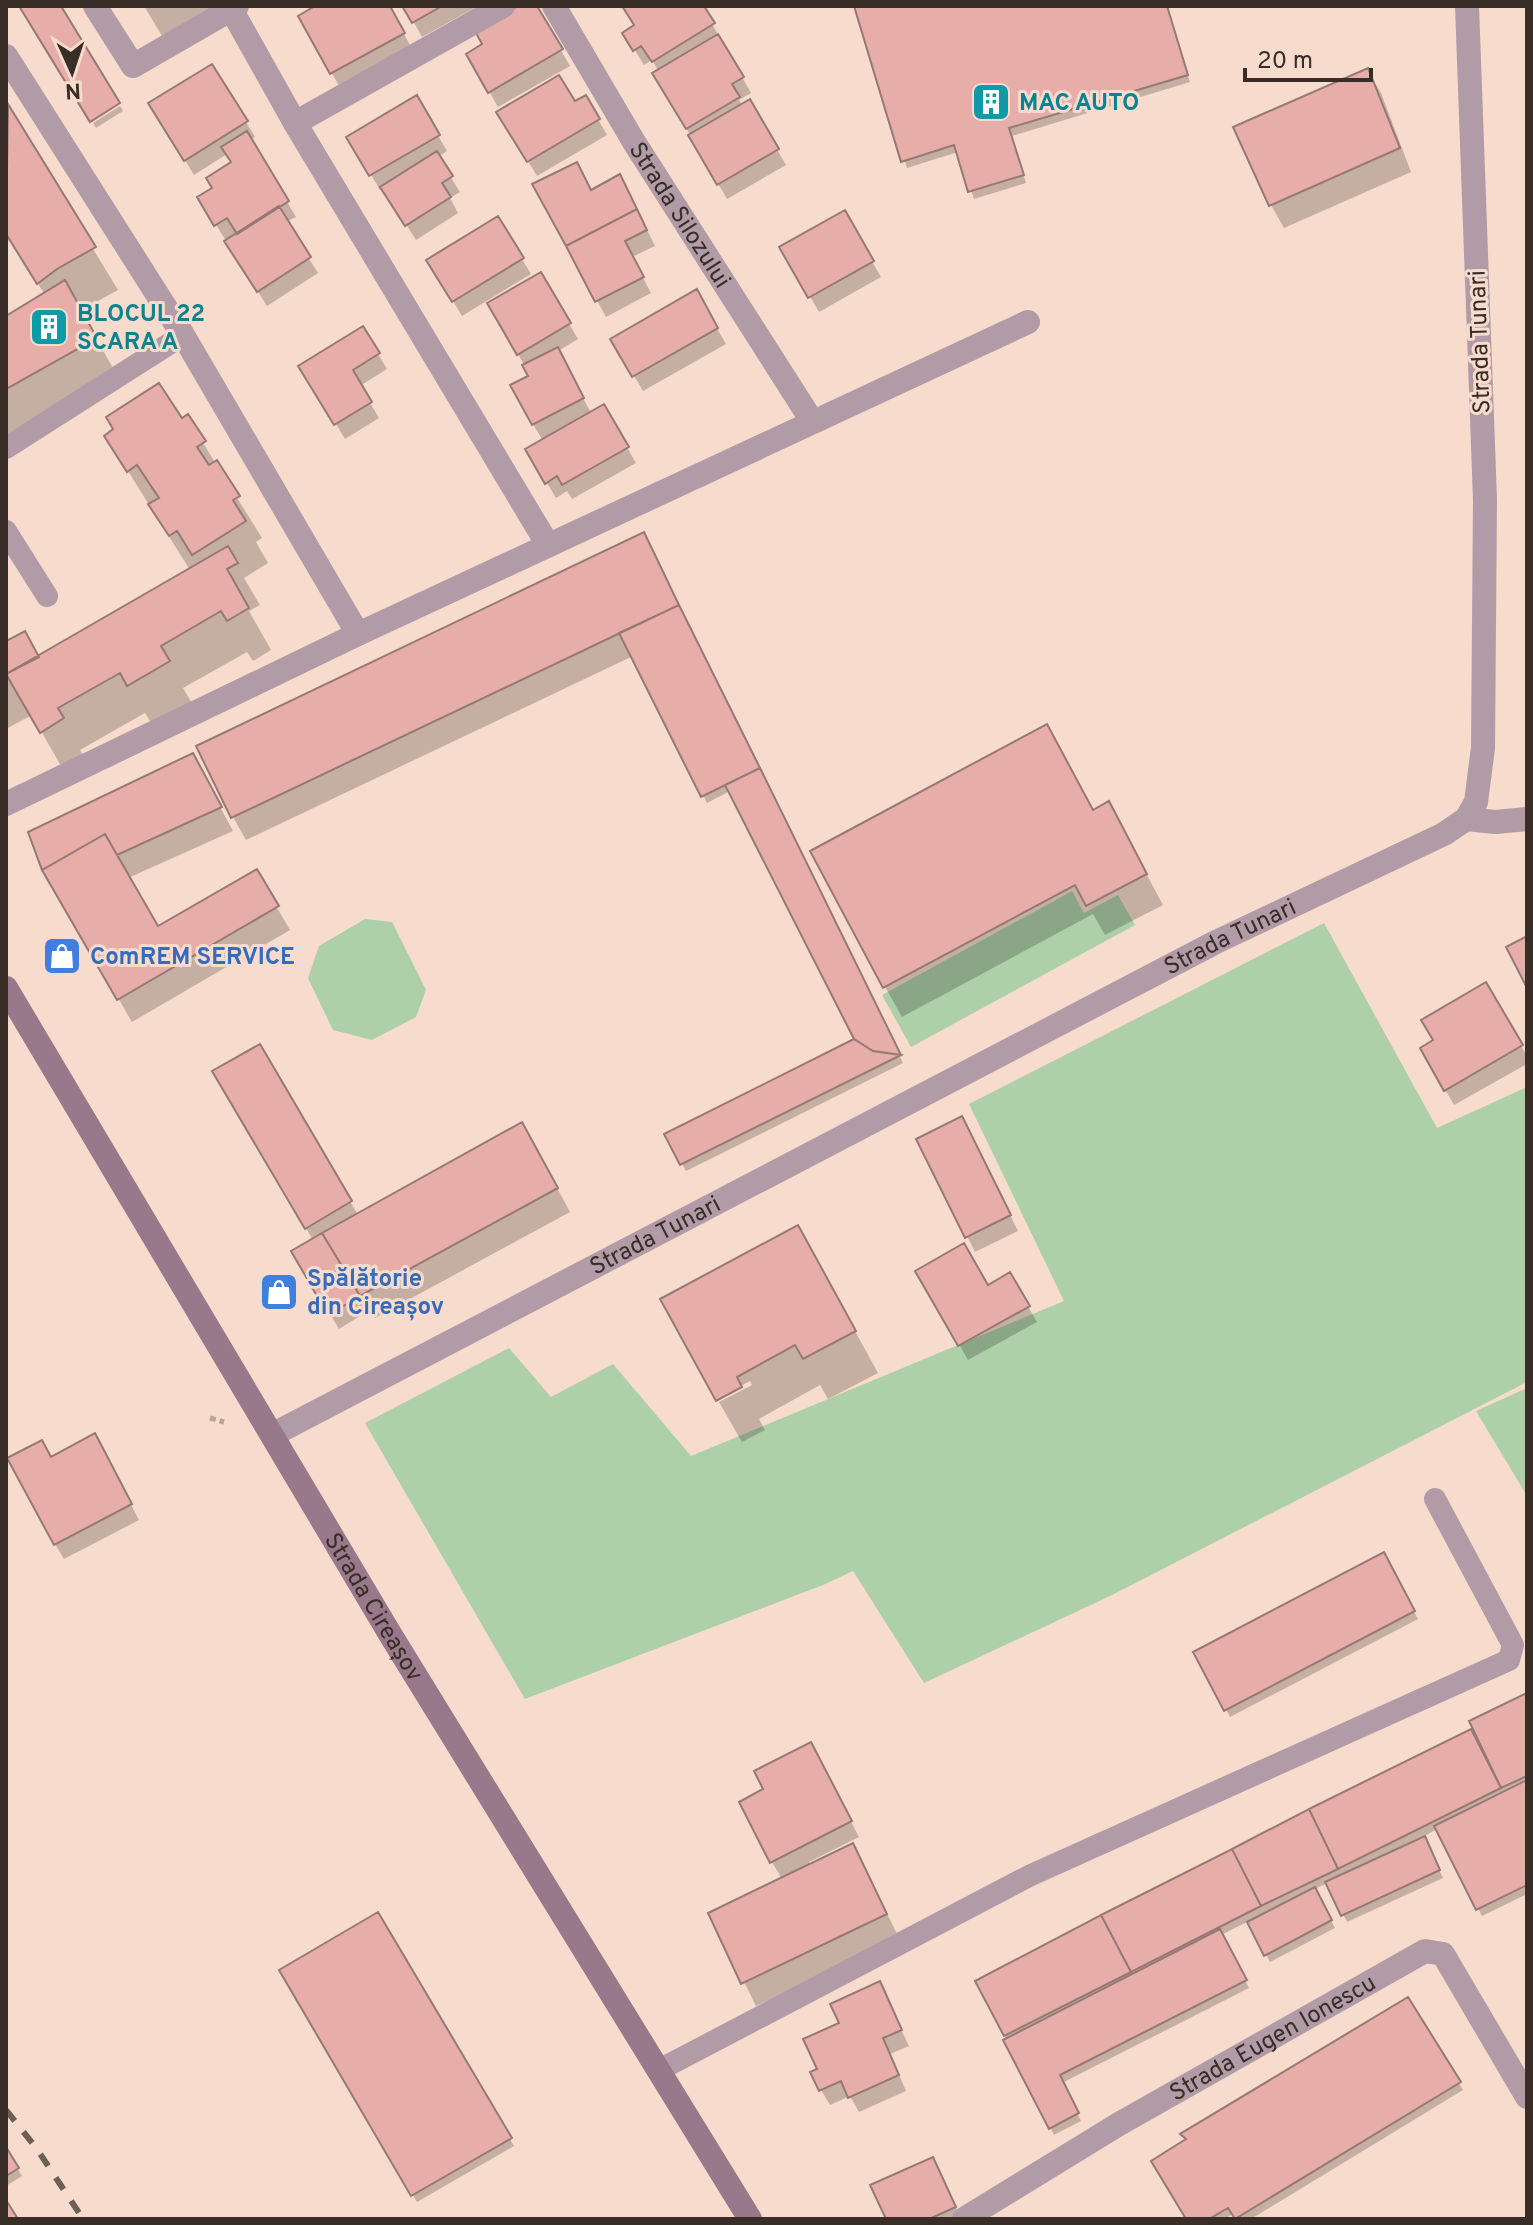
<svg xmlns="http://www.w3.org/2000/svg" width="1533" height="2225" font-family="Overpass,sans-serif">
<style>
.green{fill:#add0a9}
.shadow{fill:#0003}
.building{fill:#e7ada8;stroke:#967875;stroke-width:2}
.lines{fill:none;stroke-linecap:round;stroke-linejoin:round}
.path{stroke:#baa397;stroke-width:5;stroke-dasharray:6 4;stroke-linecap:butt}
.lane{stroke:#b19ba7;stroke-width:22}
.street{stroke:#b19ba7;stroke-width:24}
.secondary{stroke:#98788b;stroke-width:24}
.rail{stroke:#6e5f56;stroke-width:6;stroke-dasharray:14 14;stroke-linecap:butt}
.labels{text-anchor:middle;stroke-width:6;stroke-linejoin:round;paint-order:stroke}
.culture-label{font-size:24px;font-weight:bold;fill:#0d838f;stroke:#f7dbcc;text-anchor:start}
.street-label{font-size:24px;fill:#382d27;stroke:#f7dbcc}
.shop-label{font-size:24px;font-weight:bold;fill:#366cbe;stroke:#f7dbcc;text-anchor:start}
</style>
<rect width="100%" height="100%" fill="#f7dbcc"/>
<path class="green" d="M1072,891L1084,913L1118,895L1135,925L911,1047L882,995Z
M365,919L392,922L426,990L416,1017L372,1040L333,1030L308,978L319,946Z
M1324,923L1437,1128L1527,1087V1382L1110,1596L924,1683L853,1571L823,1585L525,1699L365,1423L509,1348L551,1397L613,1364L691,1456L1064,1301L969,1104Z
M1527,1388V1496L1476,1411Z"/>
<path class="shadow" d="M144,6H219L162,36Z
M320,6H389L412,49L340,88L301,16Z
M405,6H478L422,37Z
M522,6H535L570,66L498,107L468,54L485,45Z
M624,6H702L751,93L739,100L742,105L749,101L786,165L727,199L655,74L659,72L652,60L644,65L625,34L637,26Z
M856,6H1167L1190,82L1012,136L1026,183L974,199L958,152L907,168Z
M1367,70L1381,93L1411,172L1284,228L1271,205Z
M585,97L607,135L537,176L499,113L575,103Z
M416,98L447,151L438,157L460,192L450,198L458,213L416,240L383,188L380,190L349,137Z
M120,106L123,111L96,128L93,123Z
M7,107L118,290L80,311L120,380L6,444V318L45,295L6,233Z
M160,119L246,122L255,137L250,140L296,217L286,222L318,273L267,306L199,198L215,189L233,163L227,154L194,175Z
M535,185L591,192H628L655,246L632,257L651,293L606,317Z
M844,213L881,277L819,312L782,248Z
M498,219L531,274L462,316L429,261Z
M540,274L578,339L558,351L591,413L603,406L636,463L572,499L567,491L556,498L527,449L543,441L533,424L531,377L490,304Z
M696,292L726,344L643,391L613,340Z
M363,329L387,369L360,386L379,418L345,439L301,366Z
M187,417L262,538L256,542L268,563L244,578L260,605L249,611L271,650L253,661L247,652L183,688L192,703L153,726L145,713L80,750L86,761L65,773L32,715L6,729V643L39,659L190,570L106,436L181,421Z
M643,535L903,1063L686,1171L667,1135L857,1040L730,791L707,803L633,656L246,840L233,817Z
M205,779L233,831L128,878L157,929L256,872L290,930L132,1022L44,870Z
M1093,813L1125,834L1163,905L1105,935L1093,914L902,1017L885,987Z
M1486,985L1527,1056V1064L1454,1105L1422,1049L1436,1041Z
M259,1046L358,1215L535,1147L570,1212L375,1318L370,1310L339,1329L293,1252L313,1240L215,1072Z
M970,1134L1018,1231L975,1252L919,1140Z
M821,1269L878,1373L828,1399L820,1385L759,1419L765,1430L742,1442L719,1402L752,1385L750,1381L717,1399Z
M918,1272L987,1288L1010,1275L1037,1322L968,1360Z
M103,1451L139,1520L64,1559L55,1544L50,1460Z
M1383,1555L1418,1619L1230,1717L1196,1652Z
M1527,1695V1894L1482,1916L1437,1829L1423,1837L1443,1878L1347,1922L1328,1883L1314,1889L1335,1928L1270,1962L1249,1921L1221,1935L1249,1988L1062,2083L1081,2121L1054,2135L978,1982L1309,1811L1473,1730L1471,1722Z
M819,1760L859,1837L809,1862L811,1866L865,1869L899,1938L756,2006L710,1914L782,1879L772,1862L766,1790Z
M377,1915L514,2146L417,2202L281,1971Z
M879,1984L909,2046L890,2054L906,2091L859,2112L850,2096L830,2105L821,2090L819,2070L842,2024Z
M1408,2000L1463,2090L1251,2219H1237L1233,2214L1224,2219H1188L1186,2141L1183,2135Z
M6,2150L22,2176L6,2186Z
M941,2175L961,2219H888Z"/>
<path class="building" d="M19,6H61L120,103L90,122Z
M315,6H390L405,33L330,74L298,16Z
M402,6H442L412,23Z
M518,6H537L563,49L488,93L466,54L482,44L475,31Z
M622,6H704L715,23L652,62L641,46L633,51L622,33L634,25Z
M854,6H1167L1188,75L1009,128L1024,175L968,192L954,145L901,162Z
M718,34L744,77L732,84L740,97L686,129L652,73Z
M212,64L248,121L184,161L148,103Z
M1368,68L1400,148L1269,206L1233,127Z
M559,75L575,101L586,95L600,119L527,162L496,112Z
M417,95L440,135L369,176L346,137Z
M750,99L779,149L717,185L688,135Z
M8,104L96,247L57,269L37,284L6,234Z
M247,131L289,201L237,234L227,218L214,226L197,197L212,188L206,178L231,162L221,147Z
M437,151L453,176L442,183L451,197L405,226L380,187Z
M577,162L591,190L620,174L637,209L566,246L532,184Z
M279,206L311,257L257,292L224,241Z
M637,209L647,230L625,241L644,277L595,302L566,246Z
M845,210L874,261L808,298L779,247Z
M498,216L524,258L452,302L426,260Z
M541,272L571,323L517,355L487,303Z
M65,280L97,338L6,389V316Z
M697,289L718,328L632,377L610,339Z
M363,326L380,353L353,370L372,402L334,425L298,366Z
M558,347L584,398L532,425L510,385L528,376L522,365Z
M159,383L182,418L188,414L206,441L197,447L209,465L217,460L240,496L233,500L246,521L192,555L177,531L169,536L148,504L159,498L137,465L127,472L104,436L113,429L106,417Z
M604,404L629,447L562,485L557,476L545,484L525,449Z
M644,532L679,605L231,818L196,746Z
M228,546L238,563L227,569L249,608L227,621L221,611L161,646L170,661L127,686L120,673L58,708L64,718L40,733L6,674Z
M679,605L760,768L701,797L619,633Z
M25,631L39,657L6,674V641Z
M1047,724L1093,810L1109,801L1147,874L1086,906L1075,885L883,988L810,851Z
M193,753L222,807L117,855L105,834L42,870L28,832Z
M760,768L901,1055L873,1051L854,1039L725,785Z
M105,834L158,926L257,869L279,906L117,1000L42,870Z
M1527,936V988L1506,947Z
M1486,982L1523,1045L1444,1091L1420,1048L1433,1040L1421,1020Z
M854,1039L873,1051L901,1055L680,1165L664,1134Z
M260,1044L352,1201L305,1229L212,1071Z
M962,1116L1011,1215L965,1238L916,1139Z
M522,1122L558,1188L360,1296L322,1233Z
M798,1225L856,1331L803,1359L795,1345L737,1377L742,1387L716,1401L660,1299Z
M322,1233L360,1296L328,1315L291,1251Z
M964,1243L988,1285L1010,1272L1030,1306L958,1346L915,1271Z
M95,1433L132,1504L54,1545L7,1458L42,1440L51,1457Z
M1384,1552L1415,1611L1224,1711L1193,1652Z
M1527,1693V1776L1501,1788L1469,1721Z
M1471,1729L1501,1788L1338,1869L1309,1809Z
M811,1742L852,1821L770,1863L739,1802L763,1789L754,1771Z
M1527,1780V1885L1476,1910L1434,1826Z
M1309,1809L1338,1869L1261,1906L1232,1849Z
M1425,1836L1440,1870L1341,1916L1325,1882Z
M853,1843L887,1914L741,1984L708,1913Z
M1232,1849L1261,1906L1131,1972L1101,1915Z
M1315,1887L1332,1920L1264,1956L1247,1922Z
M378,1912L512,2138L411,2196L279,1970Z
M1101,1915L1131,1972L1004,2036L975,1981Z
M1220,1929L1247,1980L1060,2075L1079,2113L1049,2129L1003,2040Z
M880,1981L902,2030L883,2038L899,2075L848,2098L841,2081L819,2091L810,2072L817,2069L803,2039L839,2023L830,2004Z
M1408,1997L1461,2082L1235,2219L1228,2208L1209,2219H1186L1151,2161L1186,2139L1180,2134Z
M6,2147L19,2168L6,2176Z
M933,2157L956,2207L929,2219H886L870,2185Z
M6,2200L18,2219H6Z"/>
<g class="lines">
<path class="path" d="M210,1418L224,1422"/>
<path class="lane" d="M6,448L183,335
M6,531L47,596
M659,2070L1029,1876L1509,1660L1513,1645L1435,1499"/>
<g class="street">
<path d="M95,6L133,66L237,6"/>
<path id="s1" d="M554,6L634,142L812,421"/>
<path d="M231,9L295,123L548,545"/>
<path d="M6,56L183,335L358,634"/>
<path d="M295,123L503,6"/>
<path d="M6,804L358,634L1028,322"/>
<path d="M1466,819L1495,822L1527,819"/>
<path id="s2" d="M272,1435L1216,942L1444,834L1466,819L1476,802L1483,748L1485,500L1467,6"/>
<path id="s3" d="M964,2219L1119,2124L1425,1951L1443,1954L1527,2097"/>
</g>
<path class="secondary" id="s4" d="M6,988L390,1634L750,2219"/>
<path class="rail" d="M6,2110L37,2149L83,2219"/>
</g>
<defs>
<g id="building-square" transform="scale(2)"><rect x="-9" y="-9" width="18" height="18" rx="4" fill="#0f9aa8" stroke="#f7dbcc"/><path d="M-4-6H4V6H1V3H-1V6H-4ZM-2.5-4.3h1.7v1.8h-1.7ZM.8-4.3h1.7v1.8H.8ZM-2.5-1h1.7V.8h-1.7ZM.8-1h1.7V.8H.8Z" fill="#fff"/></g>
<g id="shop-square" transform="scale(2)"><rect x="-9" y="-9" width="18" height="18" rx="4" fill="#3f7fe0" stroke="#f7dbcc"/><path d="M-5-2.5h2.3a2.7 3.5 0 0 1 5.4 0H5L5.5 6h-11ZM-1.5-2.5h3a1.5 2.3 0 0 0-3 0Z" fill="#fff"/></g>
</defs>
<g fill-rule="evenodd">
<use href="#building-square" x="991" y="102"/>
<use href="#building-square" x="49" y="327"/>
<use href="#shop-square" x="62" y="956"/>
<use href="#shop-square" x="279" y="1292"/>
</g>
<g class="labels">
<g class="culture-label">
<text x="1019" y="110">MAC AUTO</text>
<text x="77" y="321">BLOCUL 22<tspan x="77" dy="28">SCARA A</tspan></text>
</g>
<g class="street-label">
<text dy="8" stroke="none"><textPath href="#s1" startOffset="244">Strada Silozului</textPath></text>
<text transform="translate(1479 342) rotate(-92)" y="8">Strada Tunari</text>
<text dy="8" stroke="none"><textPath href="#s2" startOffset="1080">Strada Tunari</textPath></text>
<text dy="8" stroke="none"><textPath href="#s2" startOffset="432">Strada Tunari</textPath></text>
<text dy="8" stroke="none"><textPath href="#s4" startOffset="720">Strada Cireașov</textPath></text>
<text dy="8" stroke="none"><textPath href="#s3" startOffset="358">Strada Eugen Ionescu</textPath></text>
</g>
<g class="shop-label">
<text x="90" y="964">ComREM SERVICE</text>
<text x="307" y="1286">Spălătorie<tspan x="307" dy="28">din Cireașov</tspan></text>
</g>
</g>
<rect width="1533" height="2225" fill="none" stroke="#382d27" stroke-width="16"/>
<g transform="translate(72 72) rotate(177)" stroke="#f7dbcc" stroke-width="6" paint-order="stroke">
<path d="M0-6L14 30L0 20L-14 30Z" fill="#382d27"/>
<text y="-12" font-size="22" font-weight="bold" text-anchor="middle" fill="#382d27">N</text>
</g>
<path d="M1245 68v12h126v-12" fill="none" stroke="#382d27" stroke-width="4"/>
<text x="1257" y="68" font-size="24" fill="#382d27" stroke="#f7dbcc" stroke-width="6" paint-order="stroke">20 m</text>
</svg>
